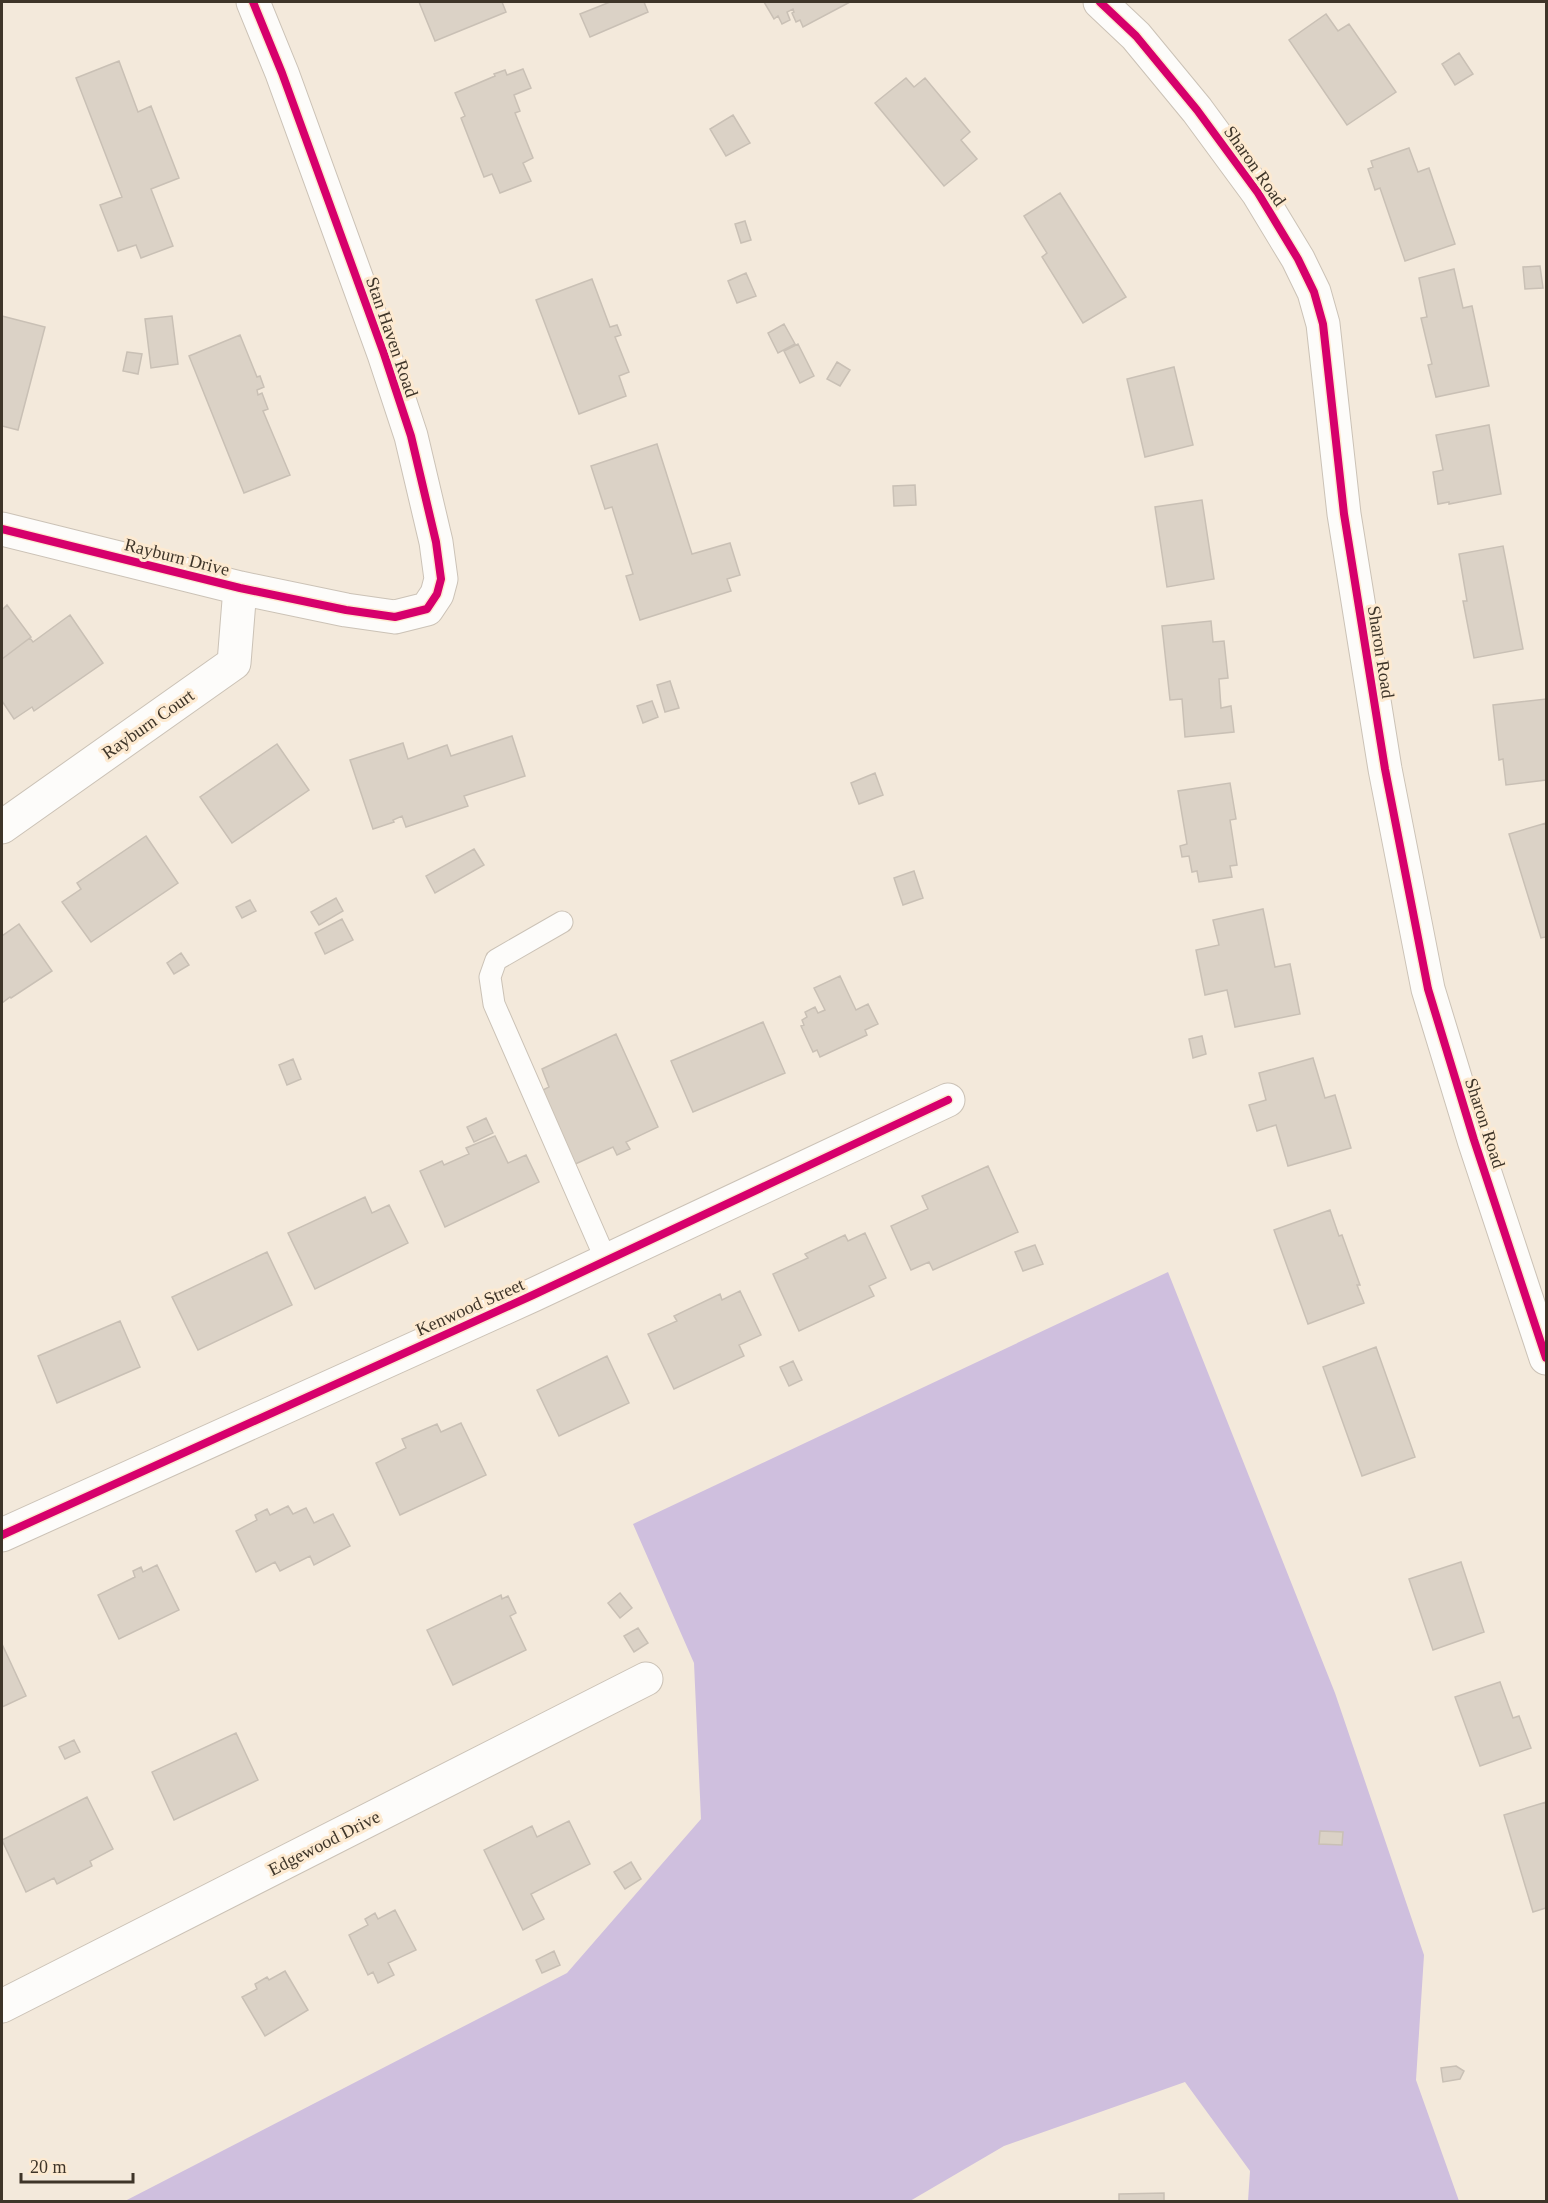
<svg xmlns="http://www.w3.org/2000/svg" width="1548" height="2203" font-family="'Times New Roman',serif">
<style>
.forest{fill:#cfbfde}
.building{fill:#dbd2c6;stroke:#c9c0b5;stroke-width:1.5}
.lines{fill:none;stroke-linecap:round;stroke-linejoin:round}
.service-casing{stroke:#cbc2b6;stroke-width:23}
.minor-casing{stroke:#cbc2b6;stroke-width:35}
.service{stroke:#fdfcfa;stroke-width:21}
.minor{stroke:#fdfcfa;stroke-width:33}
.cycleway-casing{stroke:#fdead1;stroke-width:11}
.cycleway{stroke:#d6006c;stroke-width:8}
.labels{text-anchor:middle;stroke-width:6;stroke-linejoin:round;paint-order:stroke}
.street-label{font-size:18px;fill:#3e3529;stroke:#fdead1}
</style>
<rect width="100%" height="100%" fill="#f3e9db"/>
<path class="forest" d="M1168,1272L1335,1693L1424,1955L1416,2080L1459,2201H1248L1250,2171L1185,2082L1004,2146L910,2201L123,2202L567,1973L701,1819L694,1663L633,1524Z"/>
<path class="building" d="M419,2H502L506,12L435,41Z
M610,2H644L648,12L590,37L580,14Z
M764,2H850L803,27L800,20L796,22L792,13L794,12L793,9L787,12L790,20L782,24L778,16L774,19Z
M1326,14L1338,31L1349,24L1396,92L1347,125L1289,40Z
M1459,53L1473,74L1455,85L1442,64Z
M119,61L138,112L151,106L179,178L151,189L173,246L141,258L136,245L118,251L100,205L122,197L76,78Z
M523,69L531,88L514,95L520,111L515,113L533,158L523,163L531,181L500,193L492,174L484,177L461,118L465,116L455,93L495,76L494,74L505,70L507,75Z
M906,78L914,87L925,78L970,132L961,140L977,159L944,186L875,103Z
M733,115L750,143L726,156L710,129Z
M1409,148L1418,172L1429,168L1455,244L1405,261L1380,188L1375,190L1368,169L1373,167L1371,161Z
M1060,193L1126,297L1083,323L1042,257L1047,253L1024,216Z
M745,221L751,240L741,243L735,224Z
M1540,266L1543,288L1525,289L1523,267Z
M1454,269L1463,308L1472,306L1489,386L1436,397L1428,365L1432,364L1421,318L1427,317L1419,278Z
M746,273L756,296L737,303L728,281Z
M592,279L610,327L617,325L621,335L615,337L629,372L619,376L626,396L579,414L536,300Z
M2,316L45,327L18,430L2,426Z
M172,316L178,364L151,368L145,319Z
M784,324L795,344L778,353L768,333Z
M240,335L257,377L260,376L264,387L257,390L258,395L262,393L268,409L263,411L290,475L244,493L189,356Z
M798,344L814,376L800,383L784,351Z
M127,352L142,354L138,374L123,371Z
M837,362L850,370L840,386L827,379Z
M1174,367L1193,445L1145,457L1127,379Z
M1489,425L1501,494L1449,504V502L1438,504L1433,472L1443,470L1436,435Z
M657,444L692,554L730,543L740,575L727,579L731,591L640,620L626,576L633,574L612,507L605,509L591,466Z
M915,485L916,505L894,506L893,486Z
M1202,500L1214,579L1167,587L1155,507Z
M1503,546L1523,649L1474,658L1463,601H1467L1459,554Z
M7,605L31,637L2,659V610Z
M70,615L103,663L34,711L32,707L14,719L2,701V659L30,638L33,642Z
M1211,621L1213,642L1224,641L1228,678L1219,679L1221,708L1231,706L1234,732L1185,737L1182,699L1170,700L1162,626Z
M670,681L679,708L665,712L657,685Z
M1546,699V780L1506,785L1503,759L1499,760L1493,705Z
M652,701L658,717L643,723L637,706Z
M512,736L525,776L464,796L468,806L406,827L402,816L393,820L394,822L373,829L350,760L403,743L408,759L447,745L451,756Z
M277,744L309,790L232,843L200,797Z
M875,773L883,795L859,804L851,783Z
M1230,783L1236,819L1230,820L1237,865L1230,866L1232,877L1199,882L1197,871L1192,872L1189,856L1182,857L1180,846L1187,844L1178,791Z
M1546,823V937L1541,938L1509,834Z
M146,836L178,883L91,942L62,902L81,889L77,883Z
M474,849L484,865L435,893L426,876Z
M914,871L923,898L903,905L894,878Z
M336,898L343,911L319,925L311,912Z
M250,900L256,911L242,918L236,907Z
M1263,909L1275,967L1290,964L1300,1014L1235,1027L1227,990L1205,995L1196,950L1219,945L1213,920Z
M342,919L353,940L325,954L315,933Z
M19,924L52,971L11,998L10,997L2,1003V936Z
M181,953L189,965L174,974L167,963Z
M840,976L856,1010L868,1004L878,1024L865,1030L867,1035L820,1057L817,1050L813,1052L801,1026L804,1025L802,1020L807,1017L805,1012L815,1007L818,1013L825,1010L814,988Z
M763,1022L785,1073L693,1112L671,1061Z
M616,1034L658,1127L626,1142L630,1149L617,1155L613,1147L571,1166L537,1093L549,1087L542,1069Z
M1202,1036L1206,1054L1193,1058L1189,1039Z
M1313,1058L1325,1098L1335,1095L1351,1148L1288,1166L1276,1125L1257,1131L1249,1105L1266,1100L1259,1073Z
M293,1059L301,1079L287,1085L279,1065Z
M486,1118L493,1133L474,1142L467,1127Z
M495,1136L508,1163L526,1155L539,1182L445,1227L420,1171L442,1161L444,1165L469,1154L466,1148Z
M988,1166L1018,1232L933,1270L929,1262L911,1270L891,1226L928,1209L922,1196Z
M365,1197L372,1213L389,1205L408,1243L315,1289L288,1233Z
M1330,1210L1339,1236L1342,1235L1360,1285H1357L1364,1303L1308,1324L1274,1230Z
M865,1233L886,1278L869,1286L874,1296L799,1331L773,1274L808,1258L805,1254L845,1235L848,1241Z
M1035,1245L1043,1264L1023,1271L1015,1252Z
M267,1252L292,1305L198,1350L172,1297Z
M740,1291L761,1335L739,1345L744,1356L674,1389L648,1334L677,1321L674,1316L720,1294L722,1300Z
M120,1321L140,1367L57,1403L38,1356Z
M1376,1347L1415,1457L1362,1476L1323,1367Z
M607,1356L629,1403L559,1436L537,1390Z
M793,1361L802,1380L789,1386L780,1367Z
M461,1423L486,1475L400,1515L376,1463L406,1448L402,1439L437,1424L441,1432Z
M288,1506L293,1514L306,1508L314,1523L333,1514L350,1546L314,1565L310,1556L280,1571L275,1562L256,1572L236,1531L257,1520L255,1515L267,1509L270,1515Z
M1461,1562L1484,1632L1433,1650L1409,1579Z
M157,1565L179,1610L119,1639L98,1595L135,1577L133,1571L141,1567L143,1572Z
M620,1593L632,1608L620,1618L608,1603Z
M501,1595L502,1599L508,1596L516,1613L510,1616L526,1650L453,1685L427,1630Z
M638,1628L648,1643L634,1652L624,1636Z
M2,1644L26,1696L2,1707Z
M1500,1682L1513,1718L1519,1716L1531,1748L1480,1766L1455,1697Z
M236,1733L258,1780L174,1820L152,1772Z
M74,1740L80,1752L65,1759L59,1747Z
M87,1797L113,1849L90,1861L92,1866L57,1884L54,1878L26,1892L2,1840Z
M1546,1802V1908L1533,1912L1504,1815Z
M569,1821L590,1864L531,1894L544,1919L523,1930L484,1850L532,1826L537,1837Z
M1320,1831L1343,1832L1342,1845L1319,1844Z
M631,1862L641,1879L625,1889L614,1872Z
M395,1910L416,1950L388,1963L394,1975L378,1983L373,1972L368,1975L349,1935L368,1925L365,1919L375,1913L378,1919Z
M554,1951L560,1965L542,1973L536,1960Z
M285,1971L308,2010L265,2036L242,1997L257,1989L255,1984L267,1977L269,1980Z
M1456,2066L1464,2071L1460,2079L1443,2082L1441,2068Z
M1164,2193V2202H1119V2194Z"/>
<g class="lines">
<g class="service-casing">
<path id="service" d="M562,922L496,960L490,977L494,1004L606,1260"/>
</g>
<g class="minor-casing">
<path id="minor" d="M1100,2L1136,36L1197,110L1258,193L1298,259L1314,292L1323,324L1344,514L1385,769L1428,989L1474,1140L1546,1358
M2,529L240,588L346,610L395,617L427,609L437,594L441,579L436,542L411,436L384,354L282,73L253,2
M2,827L234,663L240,588
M2,1535L533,1295L948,1100
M2,2006L646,1679"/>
</g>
<use href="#service" class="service"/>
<use href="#minor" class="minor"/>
<g class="cycleway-casing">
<path id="cycleway" d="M1100,2L1136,36L1197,110L1258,193L1298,259L1314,292L1323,324L1344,514L1385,769L1428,989L1474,1140L1546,1358
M2,529L240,588L346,610L395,617L427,609L437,594L441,579L436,542L411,436L384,354L282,73L253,2
M2,1535L533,1295L948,1100"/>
</g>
<use href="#cycleway" class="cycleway"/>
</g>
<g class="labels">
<g class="street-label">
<text transform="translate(1255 166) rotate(55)" y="6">Sharon Road</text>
<text transform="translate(392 337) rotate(71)" y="6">Stan Haven Road</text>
<text transform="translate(177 557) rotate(14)" y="6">Rayburn Drive</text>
<text transform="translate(1381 652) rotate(81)" y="6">Sharon Road</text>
<text transform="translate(148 724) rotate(-35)" y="6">Rayburn Court</text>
<text transform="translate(1485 1123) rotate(72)" y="6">Sharon Road</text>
<text transform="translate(470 1307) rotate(-24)" y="6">Kenwood Street</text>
<text transform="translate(324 1843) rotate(-27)" y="6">Edgewood Drive</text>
</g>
</g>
<rect width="1548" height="2203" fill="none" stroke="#3e3529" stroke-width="6"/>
<path d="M21 2173v9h112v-9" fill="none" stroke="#3e3529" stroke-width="3"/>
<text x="30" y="2173" font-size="18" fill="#3e3529" stroke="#fdead1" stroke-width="4.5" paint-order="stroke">20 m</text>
</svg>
